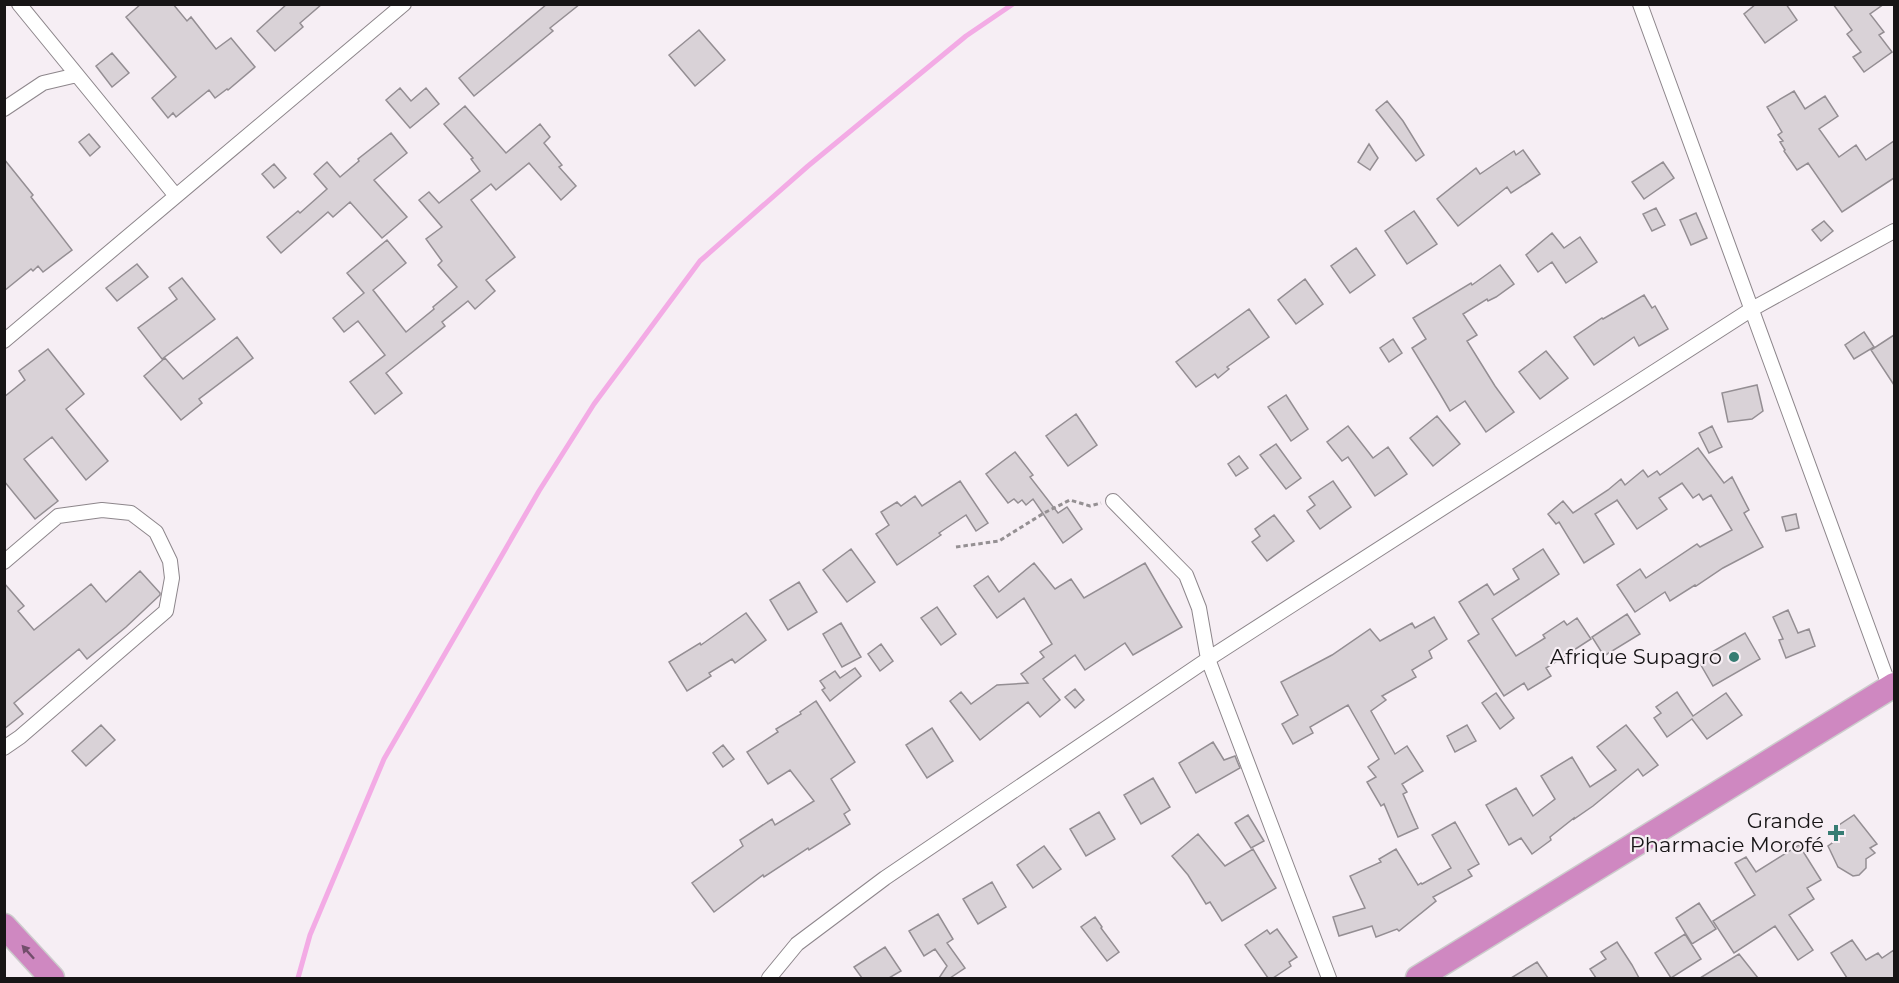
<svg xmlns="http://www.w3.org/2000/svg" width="1899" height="983" font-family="Montserrat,sans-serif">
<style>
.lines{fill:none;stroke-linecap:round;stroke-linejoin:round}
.stream{stroke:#f3abe5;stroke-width:5}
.building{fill:#d9d2d7;stroke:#948e93;stroke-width:1.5}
.street-casing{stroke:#8d868b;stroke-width:16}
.highway-casing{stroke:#ccc;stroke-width:27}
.path{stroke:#959093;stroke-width:3;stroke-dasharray:4.5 3;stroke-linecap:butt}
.street{stroke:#fff;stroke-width:14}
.highway{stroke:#cf88c1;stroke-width:24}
.oneway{fill:#734e6c}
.poi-dot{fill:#367c73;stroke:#f6eef4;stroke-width:2}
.labels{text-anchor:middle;stroke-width:4.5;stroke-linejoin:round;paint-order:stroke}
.poi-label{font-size:21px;fill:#171516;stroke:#f6eef4;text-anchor:end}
</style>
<rect width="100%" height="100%" fill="#f6eef4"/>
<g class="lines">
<path class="stream" d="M298,978L310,935L384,759L539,491L594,404L700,261L808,166L966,36L1013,4"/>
</g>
<path class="building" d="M141,4H173L187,21L191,17L216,49L231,38L255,67L228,90L227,89L215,98L209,90L176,117L173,113L168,118L152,98L176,77L126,17Z
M287,4H322L300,23L303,27L275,51L257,31Z
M547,4H580L550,28L553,31L474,96L459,78Z
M1756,4H1786L1797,20L1765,43L1744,14Z
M1833,4H1884L1870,14L1884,32L1879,35L1892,52L1864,72L1853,57L1861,52L1847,34L1852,30Z
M699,30L725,60L695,86L669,55Z
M112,53L129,73L112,87L96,66Z
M400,88L411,101L426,88L439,104L410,128L386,100Z
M1794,91L1805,109L1825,96L1838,116L1819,129L1839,157L1856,145L1866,160L1894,141V178L1842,212L1808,163L1797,170L1784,151L1785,150L1780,142L1783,141L1778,135L1782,132L1767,107Z
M1387,101L1403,121L1424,155L1416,161L1376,110Z
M465,106L506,153L540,124L550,137L544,143L562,165L559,167L576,186L561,200L529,163L496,190L491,184L471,200L515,257L486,280L495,291L475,309L468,301L442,322L445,326L386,373L402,393L375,414L350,382L385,355L358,321L344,332L333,318L364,293L347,273L387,240L406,263L373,290L406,332L434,309L433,307L457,287L438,265L442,261L426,239L442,227L419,200L429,192L439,203L480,171L471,159L473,158L444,124Z
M391,133L407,153L374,180L407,217L382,238L350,202L333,217L328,212L281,253L267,237L298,211L300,213L327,189L314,174L327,162L340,177L359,161L358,159Z
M89,134L100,147L90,156L79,142Z
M1369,144L1378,158L1370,170L1358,162Z
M1523,150L1540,174L1511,193L1507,187L1458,226L1437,199L1476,168L1480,174L1514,151L1516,155Z
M4,159L33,195L31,197L72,250L43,272L38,266L33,271L31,269L4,291Z
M1663,162L1674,178L1644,199L1632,182Z
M274,164L286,178L274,188L262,174Z
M1656,208L1665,225L1652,231L1643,214Z
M1414,211L1437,244L1407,264L1385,231Z
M1696,213L1707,238L1691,245L1680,220Z
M1824,221L1833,231L1821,241L1812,230Z
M1552,233L1564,248L1580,237L1597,262L1566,283L1552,262L1538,272L1526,255Z
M1356,248L1375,275L1350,293L1331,266Z
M137,264L148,277L117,301L106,288Z
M1500,265L1514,284L1496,297L1488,301L1487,299L1463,314L1477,335L1467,341L1495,386L1514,412L1486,432L1465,401L1450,411L1439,392L1412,348L1426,339L1413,318L1471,283L1472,285Z
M182,278L215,319L162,359L138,328L177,299L169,288Z
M1305,279L1323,304L1296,324L1278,300Z
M1644,295L1652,308L1655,306L1668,329L1639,346L1634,337L1594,365L1574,337L1602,318L1603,319Z
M1249,309L1269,337L1227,367L1229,369L1218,378L1215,374L1196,387L1176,362Z
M1864,332L1874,347L1854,359L1845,345Z
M1894,335V385L1871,350Z
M237,337L253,358L199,399L202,403L181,420L144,376L165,358L183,379Z
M1393,339L1402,353L1389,362L1380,348Z
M48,349L84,394L66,409L108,461L86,480L52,437L24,459L58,501L35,519L4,481V397L25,380L19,371Z
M1546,351L1568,378L1540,399L1519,372Z
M1757,385L1763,411L1752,419L1728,422L1722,393Z
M1286,395L1308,429L1291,441L1268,407Z
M1076,414L1097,445L1068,466L1046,436Z
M1437,416L1460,444L1433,466L1410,438Z
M1348,426L1373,458L1388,447L1407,474L1375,496L1348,457L1342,461L1327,442Z
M1712,426L1722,447L1709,453L1699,433Z
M1276,444L1301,478L1286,489L1260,455Z
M1698,448L1724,483L1732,477L1749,510L1744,513L1763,547L1723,568L1696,586L1695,585L1670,601L1665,592L1635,612L1617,585L1640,569L1646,578L1697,544L1700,547L1732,530L1711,495L1703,500L1699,494L1693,498L1682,483L1659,498L1667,509L1637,529L1617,500L1616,501L1595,514L1614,544L1584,563L1559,522L1556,524L1548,514L1563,501L1573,513L1608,490L1621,479L1625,485L1643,470L1648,477L1657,471L1660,475Z
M1015,452L1033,475L1030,477L1058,513L1067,507L1082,529L1063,543L1033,499L1026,505L1022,500L1018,503L1014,499L1008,503L986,474Z
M1239,456L1248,468L1236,476L1228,464Z
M960,481L988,523L976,531L966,515L939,533L941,535L897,565L876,534L889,525L881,512L897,502L901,506L915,496L922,506Z
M1333,481L1351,507L1320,529L1307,511L1315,505L1309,497Z
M1796,514L1799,528L1786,531L1782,517Z
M1274,515L1294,541L1267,561L1252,542L1260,536L1255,529Z
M851,549L875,582L847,602L823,570Z
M1543,549L1559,574L1492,619L1516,656L1545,638L1543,635L1564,621L1567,625L1577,618L1591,639L1546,668L1551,676L1528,690L1524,683L1504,696L1468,641L1479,634L1459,602L1487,584L1494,595L1519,579L1513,569Z
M1034,563L1055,589L1071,579L1084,598L1145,563L1182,627L1133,655L1125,643L1085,670L1075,655L1043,679L1060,700L1040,717L1028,702L980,740L950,701L961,692L971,704L997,685L1028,683L1021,674L1044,657L1040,652L1052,644L1024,598L997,618L974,586L988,576L999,592Z
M140,571L160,593V595L126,627L87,659L79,649L14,703L23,714L4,729V583L24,606L18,611L34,630L91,584L106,602Z
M799,582L817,612L788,630L770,600Z
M937,607L956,634L941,645L921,618Z
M1788,610L1798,633L1809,629L1815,646L1786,658L1779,640L1783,639L1773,617Z
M746,613L766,640L735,663L732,659L709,673L711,676L687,691L669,662L700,643L701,645Z
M1627,614L1640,634L1604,656L1592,637Z
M1434,617L1447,639L1429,651L1432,658L1412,670L1416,677L1382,696L1386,700L1371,711L1395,754L1407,746L1423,771L1402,784L1407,792L1403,794L1418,828L1398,837L1384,804L1381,806L1367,782L1376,777L1368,767L1379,759L1348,705L1310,727L1313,733L1293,744L1282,724L1298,715L1281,682L1332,655L1370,629L1380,641L1412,623L1415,628Z
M841,623L861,657L842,667L823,634Z
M1745,633L1760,659L1713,686L1698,660Z
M881,644L893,661L880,671L868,654Z
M855,668L861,676L830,701L822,690L825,688L820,681L835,671L840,678Z
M1075,689L1084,700L1075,708L1065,697Z
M1677,692L1693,716L1726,693L1742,715L1707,739L1692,719L1667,737L1654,718L1661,713L1656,707Z
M1496,693L1514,718L1500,729L1482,703Z
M816,701L855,762L831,779L850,810L844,814L850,824L809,850L808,848L764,877L763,875L714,912L692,883L743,846L740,840L772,819L775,825L814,801L790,770L768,784L747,752L778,732L776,729L801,714L800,712Z
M101,725L115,740L86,766L72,751Z
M1467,725L1476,741L1455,752L1447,736Z
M1626,725L1658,765L1643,776L1638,769L1593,806L1574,819V818L1550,837L1551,840L1532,854L1521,838L1509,845L1486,805L1516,788L1533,816L1555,799L1541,776L1572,757L1590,787L1616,770L1597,747Z
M932,728L953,761L927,778L906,745Z
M1213,742L1224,760L1235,756L1240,768L1196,793L1179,763Z
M723,745L734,759L723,767L713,753Z
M1153,778L1170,807L1141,824L1124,795Z
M1099,812L1115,839L1086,856L1070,829Z
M1248,815L1264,841L1251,848L1235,823Z
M1854,815L1877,844L1870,848L1875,853L1866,859V868L1859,875L1853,876L1838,867L1828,846L1839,838L1833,829Z
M1455,822L1479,864L1468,870L1472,876L1433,897L1436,901L1399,931L1397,929L1376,937L1372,926L1339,936L1333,917L1365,908L1350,876L1381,862L1379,859L1396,849L1418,885L1421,883L1422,884L1451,868L1432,835Z
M1198,834L1225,866L1253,849L1276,888L1222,921L1210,902L1206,904L1188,875L1172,856Z
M1799,845L1821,880L1807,888L1814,899L1789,915L1813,950L1798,960L1775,926L1734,953L1713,921L1755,895L1735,863L1746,857L1756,872Z
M1044,846L1061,869L1033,888L1017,865Z
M992,882L1006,907L978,924L963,899Z
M1699,903L1716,929L1692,944L1676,918Z
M938,914L953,939L947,943L965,968L950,978H939L947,966L935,949L924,956L909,931Z
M1095,917L1102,927L1101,928L1119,952L1107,961L1081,927Z
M1277,929L1297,957L1289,962L1291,966L1273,978H1268L1245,945L1267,930L1270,934Z
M1685,934L1701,959L1671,978L1655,953Z
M1852,940L1866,960L1878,953L1882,958L1894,950V978H1847L1831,953Z
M1617,942L1632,965L1639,978H1596L1590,969L1606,959L1601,952Z
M885,947L901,971L889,978H862L854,967Z
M1739,954L1758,978H1700Z
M1537,962L1548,978H1511Z"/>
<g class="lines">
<g class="street-casing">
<path id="street" d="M19,4L176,196
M1640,4L1890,688
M4,109L43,83L77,75
M4,341L404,4
M1113,501L1186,575L1199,608L1208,659L1329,978
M4,562L58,516L102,510L131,513L156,532L170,561L172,578L166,611L20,737L4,748
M769,978L797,944L885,878L1208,659L1752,309L1894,231"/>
</g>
<g class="highway-casing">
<path id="highway" d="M4,926L52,978
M1418,978L1894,685"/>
</g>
<path class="path" d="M956,547L999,541L1044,513L1070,500L1090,506L1101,503"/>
<use href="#street" class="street"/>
<use href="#highway" class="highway"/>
</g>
<defs><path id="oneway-solid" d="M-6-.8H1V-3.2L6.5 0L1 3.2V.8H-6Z" transform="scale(1.5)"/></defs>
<use class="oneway" href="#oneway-solid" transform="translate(28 952) rotate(-132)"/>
<g class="poi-dot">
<circle cx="1734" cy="657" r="6"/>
<path d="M1833 824h6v6h6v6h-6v6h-6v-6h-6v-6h6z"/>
</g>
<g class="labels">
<g class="poi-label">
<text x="1722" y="664">Afrique Supagro</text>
<text x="1824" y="828">Grande<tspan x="1824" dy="24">Pharmacie Morofé</tspan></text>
</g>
</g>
<rect width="1899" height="983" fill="none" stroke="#171516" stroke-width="12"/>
</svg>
